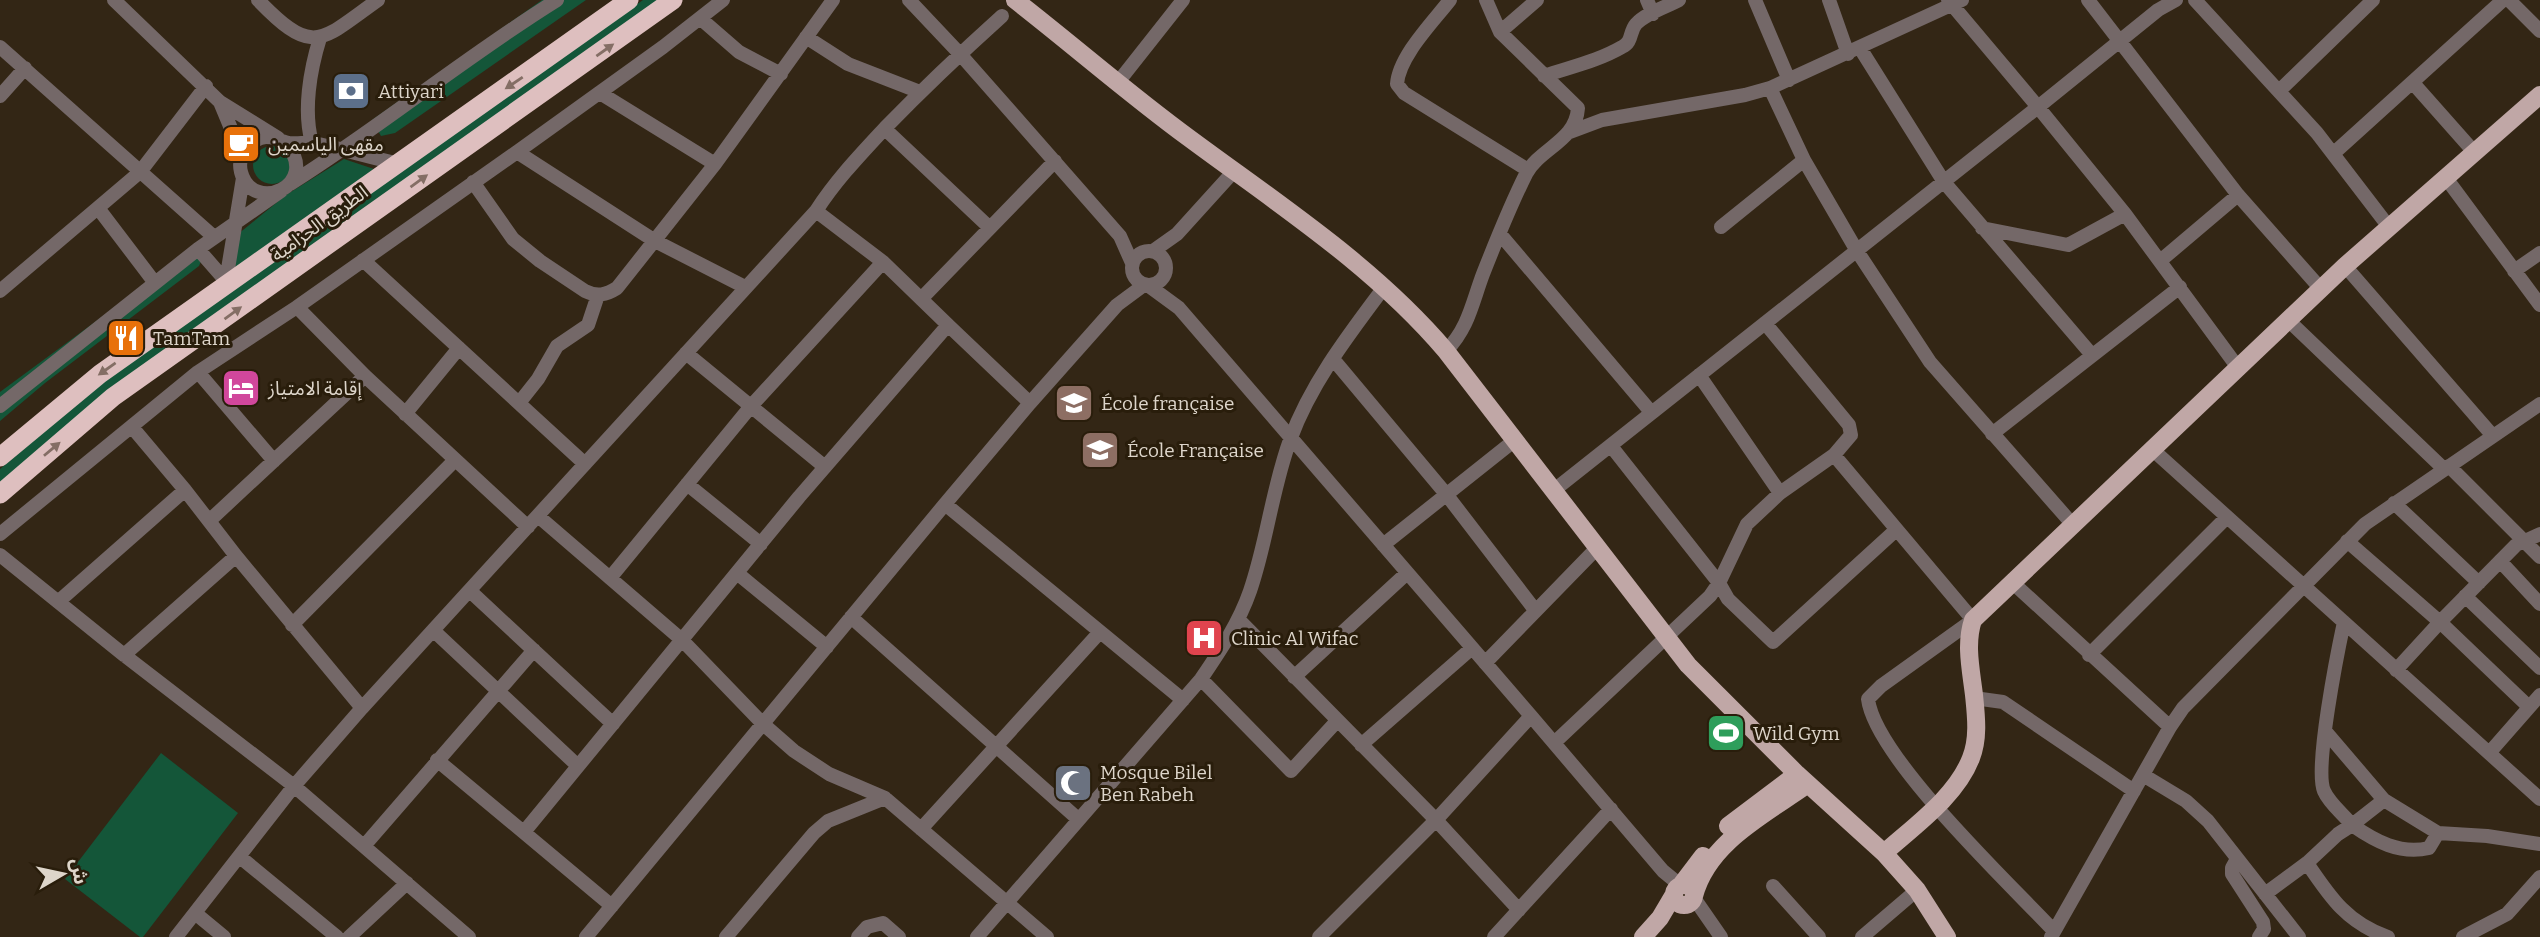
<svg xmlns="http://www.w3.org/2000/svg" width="2540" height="937" font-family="Bitter,'Noto Sans Arabic',serif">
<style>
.green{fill:#145639}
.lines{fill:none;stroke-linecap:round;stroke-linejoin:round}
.minor{stroke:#746868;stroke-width:14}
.major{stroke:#c0a7a6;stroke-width:18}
.highway{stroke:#debfbf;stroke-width:19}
.oneway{fill:#846e65}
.labels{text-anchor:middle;stroke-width:6;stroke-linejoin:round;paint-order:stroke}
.poi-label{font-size:19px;fill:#ddd5ca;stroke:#291d0b;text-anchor:start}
.street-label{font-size:19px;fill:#ddd5ca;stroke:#291d0b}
</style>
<rect width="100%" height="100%" fill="#332615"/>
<path class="green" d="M542,0H586L395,133L381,136L372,120Z
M643,0H660L0,482V469L105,381Z
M253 165a19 19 0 1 1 38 0a19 19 0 1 1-38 0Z
M344,159L374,169L235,268L238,234L286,195Z
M198,246L204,254L199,266L45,383L0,421V392Z
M161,753L238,813L143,937H140L65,879Z"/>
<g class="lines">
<path class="minor" d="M114,0L220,102L278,138
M258,0C314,58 320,41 378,0
M909,0L960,54L1120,236L1132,263
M1450,0C1433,22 1399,56 1397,84L1404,93L1528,170
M1647,0L1653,14
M1755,0L1789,80
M1829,0L1848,54
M1948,0L2038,107L2158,10L2176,0
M2088,0L2238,195L2321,289
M2195,0L2317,133L2389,227
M2509,0L2540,31
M701,19L739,52L781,74
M1500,32L1537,0
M806,37L848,64L920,92
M0,47L214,237
M1860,48L1944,182L2092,355
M1544,76C1570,67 1598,61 1622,47C1633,42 1629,32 1636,24C1646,13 1666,7 1679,0
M1119,81L1183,0
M2413,83L2475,153
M1770,88L1804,160L1857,251L1930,362L2074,526
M2279,91L2373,0
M600,93L715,164
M0,96L25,68
M220,102L242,155
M885,129L990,228
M1570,132L1602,120L1745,95L1770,88L1962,0
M286,143C322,186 252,215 241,172C237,156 248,140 265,137C273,136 278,140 285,142C293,145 304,142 312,143C340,148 368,157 396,163
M312,143C303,111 310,70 320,38
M517,152L655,241L745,287
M2334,153L2503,0
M2446,178L2540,305
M473,182L513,239L540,261L585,291C597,297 606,295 617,288L715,164L833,0
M290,184C382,126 465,57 557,0
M98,208L155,283
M816,211C836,180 860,155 885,128C923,89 962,52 1002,16
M1721,227L1804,160
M1982,228L2068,245L2125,214
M1500,234L1651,412
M198,249L225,280
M1132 268a17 17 0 1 1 34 0a17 17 0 1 1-34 0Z
M1153,251L1177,234L1235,170
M363,260L585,464
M2160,261L2238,195
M2345,266L2493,436
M2514,271L2540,253
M1149,286L1179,308L1531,716L1436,820L1319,937
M225,287L243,178
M0,291L140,172L206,86
M921,299L1055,161
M297,307L365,376L528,527
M2289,321L2444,469
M1446,351C1469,327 1472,303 1483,274C1496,241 1510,206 1526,174C1540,148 1576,141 1578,108L1500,32L1486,0
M686,353L825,467
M1333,359L1446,494L1535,610
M198,372L274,461
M1699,375L1780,493
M519,403L538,379L557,346L588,325L598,295
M1030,403L1117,305L1144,285
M0,406L198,249L281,191
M405,414L459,348
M132,427L185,490L236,556L362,708
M1992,434L2180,287
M1611,446L1719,583L1728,599L1773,642L1896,530
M2153,450L2540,799
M1834,455L1973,620L1881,686L1868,699C1875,757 2010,884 2054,931
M2449,466L2540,557
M687,484L761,544
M1553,491L2038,107L2125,214L2239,369
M2394,503L2479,583
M538,516L682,640L762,723L794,751L829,774L885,798L1047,937
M209,521L365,376
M0,534L198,372L297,307L517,152L663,47L723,0
M2347,541L2440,622L2529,707
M1383,545L1515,440
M0,555L124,655L294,786L469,937
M2500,561L2540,604
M737,573L827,647
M610,578L752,405L883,262L948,325
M2012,582L2170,727
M470,591L613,724
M2465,596L2540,668
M59,601L185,490
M851,617L1078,819
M1238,619L1436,820L1519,910
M292,625L455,460
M434,631L578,766
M124,655L236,556
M2089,655L2227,517
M1485,663L1597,548
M2396,670L2440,622L2516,545L2540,534
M1294,677L1407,573
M1201,679L1291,771L1337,721
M1974,698L2003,702L2134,791
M1531,716L1663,871L1680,885
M2326,732L2384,800L2438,833L2487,836L2540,844
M1554,743L1710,596L1719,583L1747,524L1780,493L1834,455L1851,435L1849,425L1765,323
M1361,745L1472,648
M2490,752L2540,695
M437,760L612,906
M2143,775L2186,801L2208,821L2299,937
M2384,800L2352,825C2375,841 2400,855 2429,848L2438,833
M921,829L1100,632
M524,832L799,497L948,325L1030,403L945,504
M364,846L534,650
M240,857L337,937
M2237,859L2232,868V874L2263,922L2264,929L2259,937
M2307,863C2330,897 2347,923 2388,937
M1773,886L1819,937
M2265,894L2307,863L2338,834L2352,825C2343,814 2329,803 2324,791C2314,769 2338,650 2344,622
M1694,898L1721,937
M195,913L224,937
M176,937L294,786L362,708L816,211L883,262
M349,937L407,883
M586,937L945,504L1183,700
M726,937L814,833L828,821L885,798
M858,937L867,927L883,923L899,937
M977,937L1201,679C1220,651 1239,623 1250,591C1267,542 1272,489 1290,440C1311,383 1349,334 1385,286
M1494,937L1611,809
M1862,937L1917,890
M2051,937L2170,727L2183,708L2365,524L2540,404
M2463,937L2507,914L2540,877"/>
<path class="major" d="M1015,0C1073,45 1130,95 1189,138C1278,204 1374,266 1446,351L1688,665L1797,774L1884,853L1917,890L1947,937
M1728,826L1797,774
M1884,853C1914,826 1956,797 1971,758C1979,738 1976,715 1974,695C1971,670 1965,644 1973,620L2345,266L2540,95
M1674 895a10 10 0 1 1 20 0a10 10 0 1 1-20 0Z
M1681,885L1703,856
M1694,896C1708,842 1766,814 1808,784
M1643,937L1660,918L1673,896"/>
<path class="highway" d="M0,457L100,374L629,0
M0,494L113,397L673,0"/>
</g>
<defs><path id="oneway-solid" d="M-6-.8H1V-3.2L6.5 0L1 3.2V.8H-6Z" transform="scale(1.75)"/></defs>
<g class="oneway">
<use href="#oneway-solid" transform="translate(605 50) rotate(-35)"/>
<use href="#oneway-solid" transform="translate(514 83) rotate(146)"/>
<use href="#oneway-solid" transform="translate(419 181) rotate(-36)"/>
<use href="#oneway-solid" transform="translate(233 313) rotate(-36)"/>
<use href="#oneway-solid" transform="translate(107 369) rotate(145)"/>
<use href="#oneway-solid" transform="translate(52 449) rotate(-40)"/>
</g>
<defs>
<g id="bank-square" transform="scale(2.0125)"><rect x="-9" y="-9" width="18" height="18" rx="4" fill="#5c6f8a" stroke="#291d0b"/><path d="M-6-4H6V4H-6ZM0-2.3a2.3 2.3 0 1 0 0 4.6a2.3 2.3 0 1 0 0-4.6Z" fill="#fff"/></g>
<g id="cafe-square" transform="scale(2.0125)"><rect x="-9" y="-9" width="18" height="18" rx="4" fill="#e8710a" stroke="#291d0b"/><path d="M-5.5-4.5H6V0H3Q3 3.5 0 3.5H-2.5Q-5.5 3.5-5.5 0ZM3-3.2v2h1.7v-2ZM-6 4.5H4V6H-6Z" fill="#fff"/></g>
<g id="restaurant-square" transform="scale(2.0125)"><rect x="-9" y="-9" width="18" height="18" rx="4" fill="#e8710a" stroke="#291d0b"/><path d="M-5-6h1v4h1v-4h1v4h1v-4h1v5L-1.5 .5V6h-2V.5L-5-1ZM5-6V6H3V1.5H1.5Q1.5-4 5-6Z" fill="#fff"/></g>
<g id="hotel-square" transform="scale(2.0125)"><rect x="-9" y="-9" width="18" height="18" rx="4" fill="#d1479c" stroke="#291d0b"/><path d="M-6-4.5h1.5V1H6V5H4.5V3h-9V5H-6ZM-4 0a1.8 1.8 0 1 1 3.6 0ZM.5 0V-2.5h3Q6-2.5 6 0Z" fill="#fff"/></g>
<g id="school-square" transform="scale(2.0125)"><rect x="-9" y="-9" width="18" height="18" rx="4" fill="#8d6e63" stroke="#291d0b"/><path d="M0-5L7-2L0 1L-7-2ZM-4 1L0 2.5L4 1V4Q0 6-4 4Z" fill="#fff"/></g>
<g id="hospital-square" transform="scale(2.0125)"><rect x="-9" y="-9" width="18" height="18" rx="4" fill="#e0444e" stroke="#291d0b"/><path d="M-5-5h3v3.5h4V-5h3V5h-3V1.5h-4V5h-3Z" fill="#fff"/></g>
<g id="stadium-square" transform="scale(2.0125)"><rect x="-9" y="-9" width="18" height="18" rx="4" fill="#2e9e5b" stroke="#291d0b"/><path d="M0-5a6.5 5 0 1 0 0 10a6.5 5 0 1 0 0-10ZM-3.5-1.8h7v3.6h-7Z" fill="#fff"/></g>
<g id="mosque-square" transform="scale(2.0125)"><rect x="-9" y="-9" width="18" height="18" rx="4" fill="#6b7280" stroke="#291d0b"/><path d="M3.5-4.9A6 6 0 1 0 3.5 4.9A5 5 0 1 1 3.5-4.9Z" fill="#fff"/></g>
</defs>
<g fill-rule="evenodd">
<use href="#bank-square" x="351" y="91"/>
<use href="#cafe-square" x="241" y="144"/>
<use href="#restaurant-square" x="126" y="338"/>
<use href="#hotel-square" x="241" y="388"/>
<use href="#school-square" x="1074" y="403"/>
<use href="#school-square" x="1100" y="450"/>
<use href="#hospital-square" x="1204" y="638"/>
<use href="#stadium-square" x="1726" y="733"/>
<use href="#mosque-square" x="1073" y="783"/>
</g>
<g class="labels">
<g class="poi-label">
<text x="378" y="98">Attiyari</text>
<text x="268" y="151">مقهى الياسمين</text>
<text x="153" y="345">TamTam</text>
<text x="268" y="395">إقامة الامتياز</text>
<text x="1101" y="410">École française</text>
<text x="1127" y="457">École Française</text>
<text x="1231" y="645">Clinic Al Wifac</text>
<text x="1753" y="740">Wild Gym</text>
<text x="1100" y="779">Mosque Bilel<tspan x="1100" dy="22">Ben Rabeh</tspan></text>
</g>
<g class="street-label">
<text transform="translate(319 223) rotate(-36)" y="7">الطريق الحزامية</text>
</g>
</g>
<g transform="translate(63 874) rotate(81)" stroke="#291d0b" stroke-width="5" paint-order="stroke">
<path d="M0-5L12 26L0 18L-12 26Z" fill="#ddd5ca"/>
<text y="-10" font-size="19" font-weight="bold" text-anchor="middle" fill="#ddd5ca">ش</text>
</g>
</svg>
